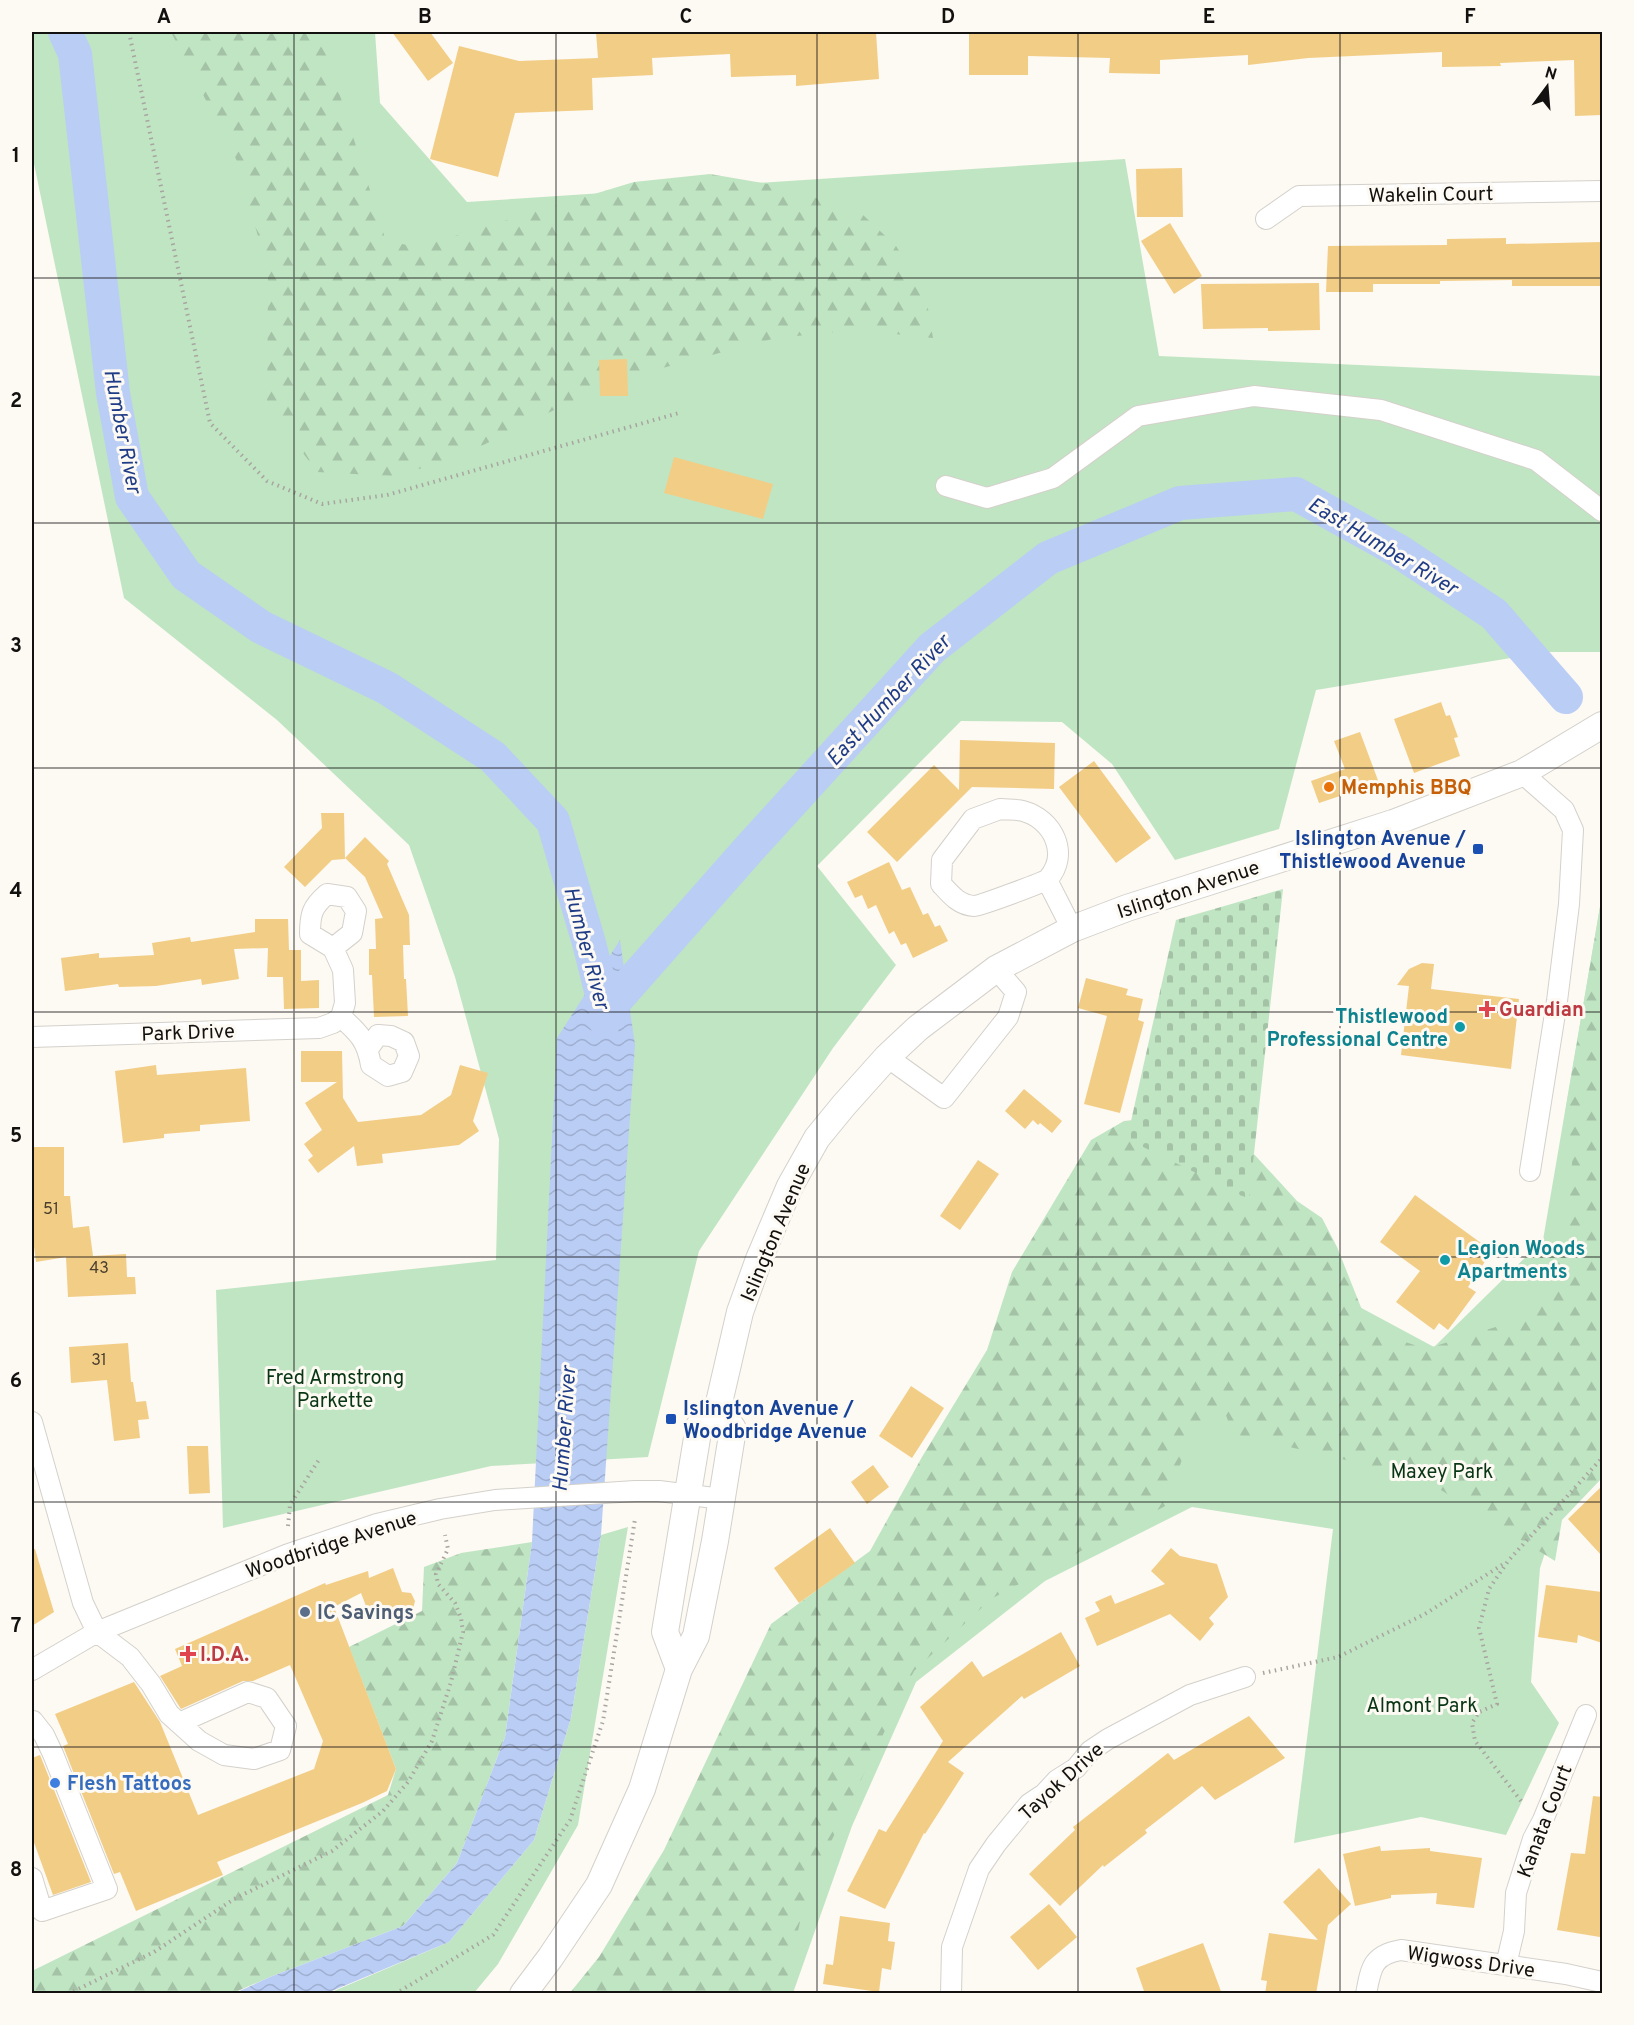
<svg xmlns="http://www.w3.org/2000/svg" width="1634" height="2025" font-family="Overpass,sans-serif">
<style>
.green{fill:#c0e5c3}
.forest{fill:url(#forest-firs)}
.cemetery{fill:url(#cemetery-stones)}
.water{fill:url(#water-waves)}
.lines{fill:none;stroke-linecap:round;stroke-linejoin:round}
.river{stroke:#bacdf5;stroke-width:34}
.building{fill:#f2cd86}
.minor-casing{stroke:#d4d1cb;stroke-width:22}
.major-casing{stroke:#d4d1cb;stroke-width:28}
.path{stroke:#a8a5a1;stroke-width:4;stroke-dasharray:1.5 4.5;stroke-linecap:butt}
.minor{stroke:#fff;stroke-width:20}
.major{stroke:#fff;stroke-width:26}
.grid{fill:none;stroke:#12110f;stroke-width:1.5;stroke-opacity:0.55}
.food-dot{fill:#e8710a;stroke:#fdf9f3;stroke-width:2}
.transit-dot{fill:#1a4fb4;stroke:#fdf9f3;stroke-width:2}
.health-dot{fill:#e0444e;stroke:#fdf9f3;stroke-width:2}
.culture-dot{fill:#0f9aa8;stroke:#fdf9f3;stroke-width:2}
.service-dot{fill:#5c6f8a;stroke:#fdf9f3;stroke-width:2}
.shop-dot{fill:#3f7fe0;stroke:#fdf9f3;stroke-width:2}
.labels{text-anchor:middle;stroke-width:6;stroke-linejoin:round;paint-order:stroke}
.number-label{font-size:16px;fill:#4a402d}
.street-label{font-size:20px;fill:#12110f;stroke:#fdf9f3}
.food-label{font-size:20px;font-weight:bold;fill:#c56008;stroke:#fdf9f3;text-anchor:start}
.transit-label{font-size:20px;font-weight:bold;fill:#164399;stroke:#fdf9f3;text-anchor:end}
.health-label{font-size:20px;font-weight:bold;fill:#be3a42;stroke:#fdf9f3;text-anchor:start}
.culture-label{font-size:20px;font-weight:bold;fill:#0d838f;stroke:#fdf9f3;text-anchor:end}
.park-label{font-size:20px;fill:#083614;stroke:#fdf9f3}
.service-label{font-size:20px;font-weight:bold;fill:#4e5e75;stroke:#fdf9f3;text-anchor:start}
.shop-label{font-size:20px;font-weight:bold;fill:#366cbe;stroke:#fdf9f3;text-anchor:start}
.water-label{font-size:21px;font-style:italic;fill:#1f3c86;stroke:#fdf9f3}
.neatline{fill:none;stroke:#12110f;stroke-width:2}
.grid-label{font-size:20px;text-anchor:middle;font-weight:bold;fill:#12110f}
</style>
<defs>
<pattern id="forest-firs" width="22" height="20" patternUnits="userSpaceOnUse" patternTransform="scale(1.5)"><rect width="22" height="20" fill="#c0e5c3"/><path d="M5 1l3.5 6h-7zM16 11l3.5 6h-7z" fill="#a4c3a6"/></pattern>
<pattern id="cemetery-stones" width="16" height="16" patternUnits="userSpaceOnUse" patternTransform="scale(1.5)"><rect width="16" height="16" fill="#c0e5c3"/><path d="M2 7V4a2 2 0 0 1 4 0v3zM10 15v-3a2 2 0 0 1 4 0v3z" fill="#a4c3a6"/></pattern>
<pattern id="water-waves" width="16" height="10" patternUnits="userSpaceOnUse" patternTransform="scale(1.5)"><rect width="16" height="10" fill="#bacdf5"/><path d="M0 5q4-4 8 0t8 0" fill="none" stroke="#9fafd1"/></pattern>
</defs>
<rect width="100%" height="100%" fill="#fdf9f3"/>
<path class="green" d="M32,32H375L380,103L467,202L1125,159L1159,356L1602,376V652H1547L1316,690L1279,829L1175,860L1112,764L1062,722L961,721L817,866L896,965L833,1048L699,1251L648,1457L491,1466L223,1528L216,1290L496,1260L499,1139L455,977L409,845L277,720L124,598L32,154Z
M1602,895L1555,1523L1540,1568L1531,1682L1559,1723L1506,1835L1421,1817L1294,1843L1333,1529L1192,1507L1045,1581L916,1682L852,1826L793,1993L585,1994L696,1796L1354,1304L1434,1347L1543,1240Z
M628,1527L578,1825L498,1964L474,1993L327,1994L449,1942L534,1840L571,1718L601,1535Z"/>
<path class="forest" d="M171,32H320L386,241L418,247L634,182L710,174L780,186L861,213L896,246L925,291L933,338L857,330L776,338L613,381L453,460L392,476L317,472L267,404L268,273L238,163Z
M1602,895V1478L1562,1520L1555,1561L1420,1477L1233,1434L1224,1410L1189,1438L1167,1505L991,1599L914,1671L807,1891L784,1993L569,1994L599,1957L664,1850L771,1624L870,1551L922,1457L987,1350L1012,1272L1091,1140L1124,1121L1164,1118L1241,1140L1297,1201L1322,1218L1337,1247L1370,1330L1426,1349L1505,1324L1538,1305L1556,1273L1568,1225L1573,1148L1565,1113Z
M532,1542L505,1737L457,1863L403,1926L270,1977L233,1993L32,1994V1972L34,1970L388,1795L396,1769L349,1647L422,1611L424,1567L461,1553Z"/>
<path class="cemetery" d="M1283,889L1249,1199L1127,1139L1176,920Z"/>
<path class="water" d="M620,940L635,1045L601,1535L571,1718L534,1840L449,1942L327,1993L233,1994L270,1977L403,1926L457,1863L505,1737L532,1542L557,1038Z"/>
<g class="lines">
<path class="river" d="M65,32L75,54L113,393L132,497L186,575L261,627L387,688L493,757L553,821L589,943L606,1011L605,1020
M606,1011L749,849L932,648L1048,558L1180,503L1296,494L1397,550L1494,614L1566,697"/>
</g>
<path class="building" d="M392,32H430L453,63L428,81Z
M596,32H876L879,79L796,86V75L731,77L730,54L652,58L653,75L592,78L593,110L515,113L498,177L430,159L459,46L519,61L598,58Z
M969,32H1602V115L1575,116L1574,60L1500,63L1501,66L1442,67V52L1308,58L1248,65V55L1160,60V74L1109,73L1110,58L1028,56V75H969Z
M1182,168L1183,217H1137L1136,169Z
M1170,223L1202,276L1174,294L1141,241Z
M1506,238V244L1602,242V286H1512V280L1440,281V284H1373V292H1326L1328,246L1447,245V239Z
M1319,283L1320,330L1268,331V328L1203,329L1201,284Z
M627,359L628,396H600L599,360Z
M674,457L773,484L763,519L664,493Z
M1441,702L1446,716L1450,715L1458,737L1454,738L1460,756L1414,773L1394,719Z
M1360,732L1379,783L1319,803L1311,781L1345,769L1334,741Z
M960,740L1055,743L1054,789L972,787L897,862L867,832L934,765L959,790Z
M1094,761L1151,838L1116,863L1059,787Z
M321,813H344L345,859L332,860L305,887L284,867L322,828Z
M365,837L389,861L387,864L409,915L410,945H403L404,979H406L408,1016L374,1017L372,975H369V949H376L375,919L383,918L365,877L345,858Z
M889,862L902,890L910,887L923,915L928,913L935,927L940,925L948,941L913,958L906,943L901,945L894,931L889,934L876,905L868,909L862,895L855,898L847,882Z
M255,919H288L289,950H301V981L319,980V1008L284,1009L283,977H267L268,948L234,949L239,979L202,985L201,979L156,986L119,987L118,984L65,991L61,958L99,953V958L154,955L152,943L190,937L191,942L255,932Z
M1422,963L1434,964L1431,989L1519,999L1511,1069L1401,1055L1409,986L1397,985L1409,969Z
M1086,978L1128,989L1126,995L1143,999L1138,1020L1144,1022L1120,1113L1084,1104L1107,1016L1078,1008Z
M301,1051H342L343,1098L358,1122L421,1115L451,1095L460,1065L488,1073L473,1121L479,1131L459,1145L382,1154L383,1163L357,1166L354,1146L318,1173L308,1160L313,1156L304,1144L322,1130L305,1103L337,1082H301Z
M156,1065L157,1075L246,1068L250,1121L200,1125V1131L164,1134V1138L123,1143L115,1071Z
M1024,1089L1062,1121L1052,1133L1040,1123L1038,1125L1033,1120L1025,1129L1005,1111Z
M32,1147H64V1196H70L73,1228L89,1226L93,1256L126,1254L127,1277H135L136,1294L68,1297L66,1257L36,1262L32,1231Z
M978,1160L999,1174L960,1230L940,1216Z
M1415,1195L1492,1251L1468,1287L1476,1292L1448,1330L1439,1323L1434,1330L1396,1302L1420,1271L1380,1242Z
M128,1343L131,1382H133L136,1402L146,1401L149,1419L138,1420L140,1438L114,1441L107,1380L71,1383L69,1347Z
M911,1386L944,1408L912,1458L879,1436Z
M187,1446H208L210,1493L189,1494Z
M873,1465L889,1487L867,1504L851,1482Z
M1602,1486V1556L1568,1519Z
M830,1528L855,1563L799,1603L774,1568Z
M1171,1548L1180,1556L1217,1564L1228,1597L1209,1618L1214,1624L1200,1641L1170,1614L1097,1646L1085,1618L1100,1611L1095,1602L1111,1595L1115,1604L1165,1584L1151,1571Z
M32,1549H35L54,1612L32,1626Z
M393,1568L402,1592L411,1593L415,1601L413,1609L405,1613L395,1609L371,1619L361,1593L334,1607L396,1769L387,1791L362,1803L217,1862L223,1875L136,1911L120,1872L114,1874L63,1746L68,1744L55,1714L134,1682L160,1722L198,1815L314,1769L323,1741L290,1665L253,1681H243L181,1709L160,1676L182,1666L175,1649L325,1583L326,1585L368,1571L369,1578Z
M1546,1585L1602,1592V1643L1578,1635L1577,1643L1538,1637Z
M1061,1632L1080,1666L1024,1699L1022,1696L948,1762L964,1773L925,1834L924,1833L885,1909L847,1891L879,1829L886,1832L943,1741L920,1707L972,1661L983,1677Z
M1249,1716L1285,1758L1215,1800L1202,1786L1145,1830L1147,1833L1104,1867L1103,1865L1060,1906L1029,1874L1075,1830L1073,1827L1168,1753L1174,1760Z
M40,1755L91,1882L53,1895L32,1837V1758Z
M1593,1796L1602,1797V1923L1600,1937L1557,1930L1571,1853L1585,1854Z
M1380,1846L1381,1851L1430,1848V1851L1482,1858L1474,1908L1436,1904L1437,1893L1391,1895V1898L1355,1906L1343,1854Z
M1319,1868L1351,1904L1328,1925L1316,1994H1265L1267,1981L1261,1980L1269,1933L1318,1940L1283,1902Z
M1049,1904L1077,1937L1038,1970L1010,1937Z
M840,1916L890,1923L888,1941L895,1942L891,1970L882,1968L879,1992L823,1984L826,1964L833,1965Z
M1203,1943L1222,1994H1145L1136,1968Z"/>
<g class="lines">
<g class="minor-casing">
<path id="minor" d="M1266,219L1299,196L1602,191
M946,486L987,498L1053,478L1138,416L1254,396L1381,410L1536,460L1602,511
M1522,773L1564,810L1573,830L1569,904L1557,1001L1530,1171
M1000,809C1007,810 1016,809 1023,811C1053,819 1070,854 1048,879C1044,882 980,906 974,906C959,905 951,895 941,884L942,860L973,819Z
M1047,880L1072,929
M341,1017C359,1033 367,1041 371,1065L388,1076L402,1072L409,1056L404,1042L391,1036L378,1035L368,1049
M32,1037L319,1028L333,1023L341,1017L345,1003L343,970L333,948L352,933L356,911L347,897L327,894C312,907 310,914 310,934L333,948
M887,1057L944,1098L1008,1017L1016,992L996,969
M32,1422L83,1603L97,1632L130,1657L151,1684L169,1714L199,1741L224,1755L254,1759L280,1750L286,1726L267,1698L248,1692L179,1723
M32,1670L97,1632L286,1555L377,1524L440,1509L495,1500L635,1491H659L722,1499
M32,1878L42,1911L107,1889L53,1754L44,1735L33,1721
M1506,1965L1514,1931L1516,1893L1533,1839L1543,1820L1586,1715
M951,1994L952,1947L979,1869L996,1844L1029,1804L1044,1794L1057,1780L1076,1768L1090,1751L1108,1739L1190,1695L1245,1677
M1366,1994C1371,1968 1372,1955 1401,1950L1566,1974L1602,1982"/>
</g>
<g class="major-casing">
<path id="major" d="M679,1669L665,1632L699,1426L718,1407L740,1312L759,1259L790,1186L817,1138L844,1105L887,1057L918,1028L996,969L1072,929L1127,908L1393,823L1522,773L1602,725
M523,1994L550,1958L599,1885L642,1789L679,1669L696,1636L715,1541L733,1429L718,1407"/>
</g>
<path class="path" d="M129,32L210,423L267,481L322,504L387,495L679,413
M288,1526L290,1505L320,1458
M1263,1673L1338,1657L1425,1614L1505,1563
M1521,1801L1475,1741L1472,1723L1479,1712L1497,1704L1479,1628L1489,1589L1508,1561L1602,1458
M68,1994L154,1952L234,1899L332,1851L383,1811L408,1782L432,1741L451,1682L463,1632L461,1618L455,1603L438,1584L436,1574L448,1549L445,1535
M395,1994L493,1935L570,1820L603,1721L635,1519"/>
<use href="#minor" class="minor"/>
<use href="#major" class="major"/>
</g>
<path class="grid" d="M294,32V1994M556,32V1994M817,32V1994M1078,32V1994M1340,32V1994M32,278H1602M32,523H1602M32,768H1602M32,1012H1602M32,1257H1602M32,1502H1602M32,1747H1602"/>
<circle class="food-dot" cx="1329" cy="787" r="6"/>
<g class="transit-dot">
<rect x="1472" y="843" width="12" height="12" rx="3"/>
<rect x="665" y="1413" width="12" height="12" rx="3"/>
</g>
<g class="health-dot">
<path d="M1484 1000h6v6h6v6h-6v6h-6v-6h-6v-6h6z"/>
<path d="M185 1645h6v6h6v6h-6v6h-6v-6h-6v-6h6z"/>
</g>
<g class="culture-dot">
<circle cx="1460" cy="1027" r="6"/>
<circle cx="1445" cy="1260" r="6"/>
</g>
<circle class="service-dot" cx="305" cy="1612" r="6"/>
<circle class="shop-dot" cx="55" cy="1783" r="6"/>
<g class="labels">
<g class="number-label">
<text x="51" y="1214">51</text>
<text x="99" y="1273">43</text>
<text x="99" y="1365">31</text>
</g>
<g class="street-label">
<text transform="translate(1431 194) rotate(-1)" y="7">Wakelin Court</text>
<text transform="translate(1188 889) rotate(-18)" y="7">Islington Avenue</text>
<text transform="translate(188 1032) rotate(-2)" y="7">Park Drive</text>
<text transform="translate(775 1232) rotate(-67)" y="7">Islington Avenue</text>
<text transform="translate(331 1544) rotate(-18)" y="7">Woodbridge Avenue</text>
<text transform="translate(1061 1781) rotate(-42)" y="7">Tayok Drive</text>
<text transform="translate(1544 1821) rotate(-69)" y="7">Kanata Court</text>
<text transform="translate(1471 1961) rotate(8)" y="7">Wigwoss Drive</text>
</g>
<g class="food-label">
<text x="1341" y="794">Memphis BBQ</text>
</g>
<g class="transit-label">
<text x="1466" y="845">Islington Avenue /<tspan x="1466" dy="23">Thistlewood Avenue</tspan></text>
<text x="683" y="1415" text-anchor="start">Islington Avenue /<tspan x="683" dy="23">Woodbridge Avenue</tspan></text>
</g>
<g class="health-label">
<text x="1499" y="1016">Guardian</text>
<text x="200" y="1661">I.D.A.</text>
</g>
<g class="culture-label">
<text x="1448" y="1023">Thistlewood<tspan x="1448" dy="23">Professional Centre</tspan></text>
<text x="1457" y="1255" text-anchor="start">Legion Woods<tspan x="1457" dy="23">Apartments</tspan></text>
</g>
<g class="park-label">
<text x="335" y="1384">Fred Armstrong<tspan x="335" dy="23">Parkette</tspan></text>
<text x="1442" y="1478">Maxey Park</text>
<text x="1422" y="1712">Almont Park</text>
</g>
<g class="service-label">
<text x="317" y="1619">IC Savings</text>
</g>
<g class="shop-label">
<text x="67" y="1790">Flesh Tattoos</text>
</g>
<g class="water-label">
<text transform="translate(123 431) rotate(79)" y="7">Humber River</text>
<text transform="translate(1383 546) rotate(31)" y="7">East Humber River</text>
<text transform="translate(888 700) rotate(-47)" y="7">East Humber River</text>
<text transform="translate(587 948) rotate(75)" y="7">Humber River</text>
<text transform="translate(564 1429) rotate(-86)" y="7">Humber River</text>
</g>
</g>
<rect width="1634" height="2025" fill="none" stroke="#fdf9f3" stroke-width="66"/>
<g transform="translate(1547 87) rotate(16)" stroke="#fdf9f3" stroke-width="4.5" paint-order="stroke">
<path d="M0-4.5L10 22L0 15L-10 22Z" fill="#12110f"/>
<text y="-9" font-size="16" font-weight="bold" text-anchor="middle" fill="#12110f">N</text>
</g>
<rect x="33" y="33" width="1568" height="1959" class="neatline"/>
<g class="grid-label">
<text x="164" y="23">A</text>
<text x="425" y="23">B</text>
<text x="686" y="23">C</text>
<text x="948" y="23">D</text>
<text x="1209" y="23">E</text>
<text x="1470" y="23">F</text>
<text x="16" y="162">1</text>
<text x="16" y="407">2</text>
<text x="16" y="652">3</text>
<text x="16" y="897">4</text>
<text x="16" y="1142">5</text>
<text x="16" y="1387">6</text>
<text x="16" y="1632">7</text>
<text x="16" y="1876">8</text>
</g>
</svg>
